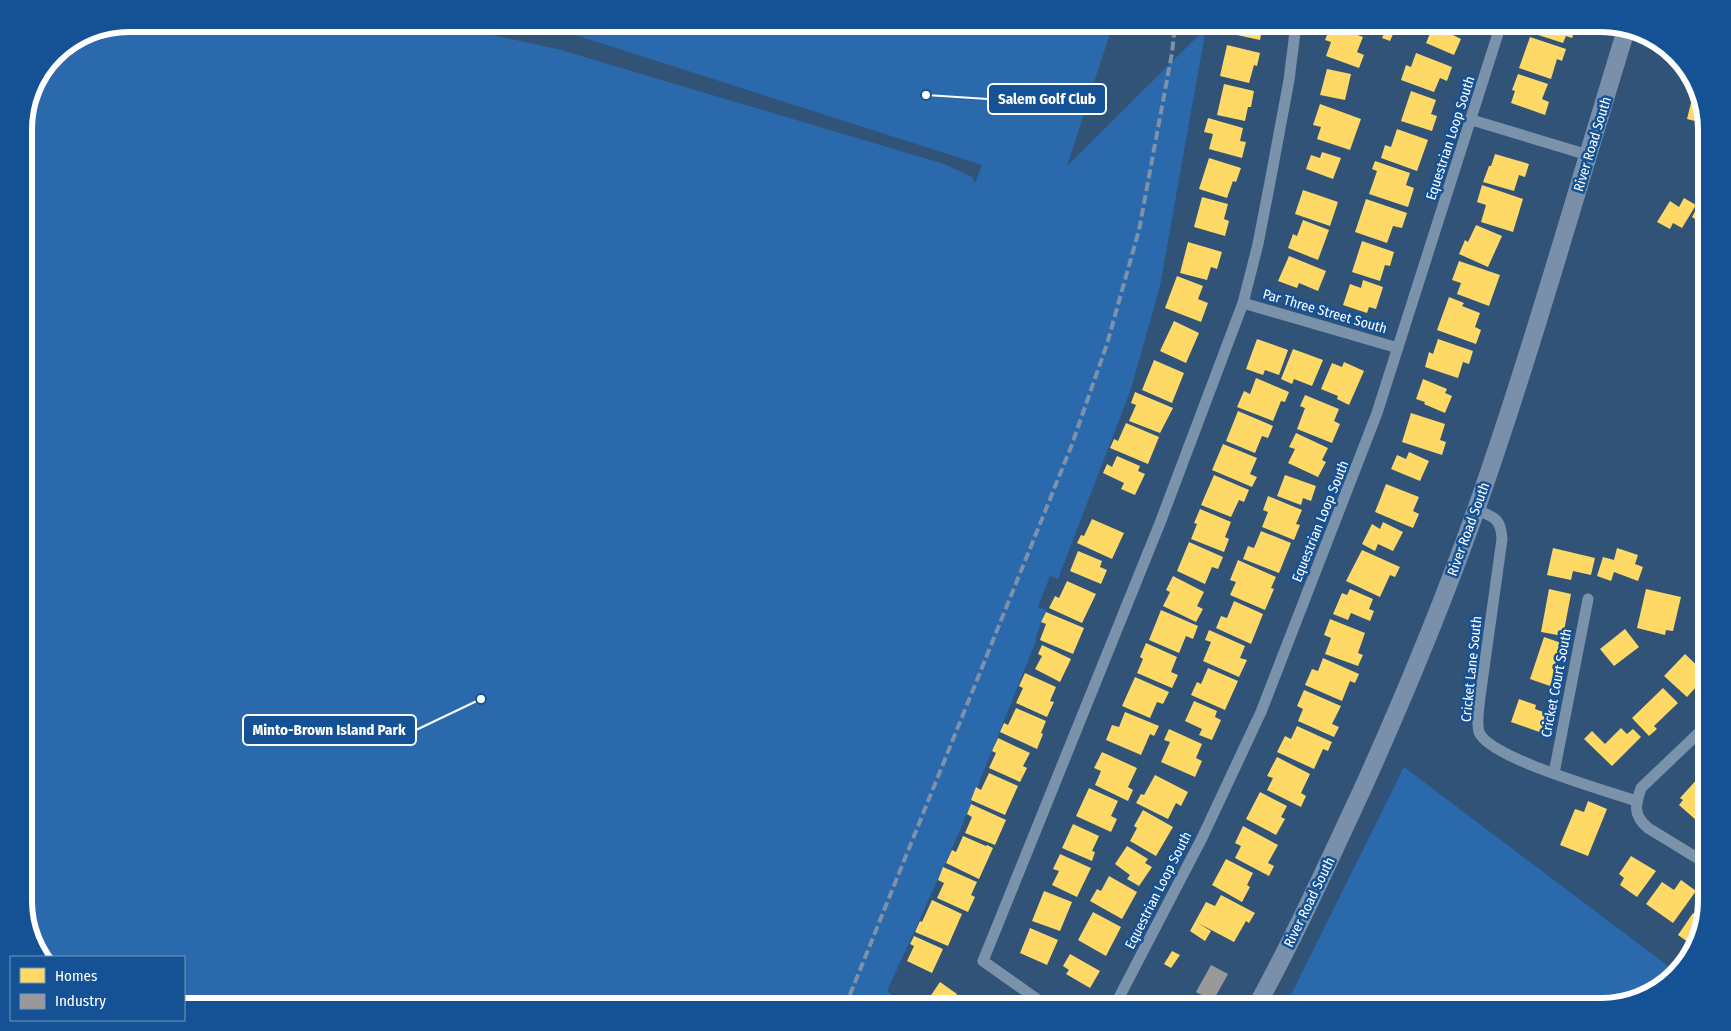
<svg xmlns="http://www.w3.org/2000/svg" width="1731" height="1031" font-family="'Fira Sans Condensed',sans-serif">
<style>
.green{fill:#2969ac}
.homes{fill:#ffd966}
.industry{fill:#999}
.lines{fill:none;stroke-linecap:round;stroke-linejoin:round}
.stream{stroke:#376292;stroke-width:4.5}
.minor{stroke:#7b92ab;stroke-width:11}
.primary{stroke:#7a8fa9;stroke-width:18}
.rail{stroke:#7d92aa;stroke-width:4;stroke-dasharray:9 4;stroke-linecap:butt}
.labels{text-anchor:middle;stroke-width:5;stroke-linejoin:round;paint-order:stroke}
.street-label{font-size:14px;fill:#fff;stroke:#155295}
.rim{fill:none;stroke:#fff;stroke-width:6}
.leader{fill:none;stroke:#fff;stroke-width:2}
.callout-dot{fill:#fff;stroke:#155295;stroke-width:2}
.callout{fill:#155295;stroke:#fff;stroke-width:2}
.callout-label{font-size:15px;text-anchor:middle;font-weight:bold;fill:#fff}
</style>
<rect width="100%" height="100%" fill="#325378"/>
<path class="green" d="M129,24H444L561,50L944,164L972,177L975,183L982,165L541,24H1113L1067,166L1206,28L1160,286L1131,389L1058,579L1050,576L1038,607L1046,610L1035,640L1036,641L959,833L887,991L909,1007H184V957H40L38,955L24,909V123L34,83L55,54L89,32Z
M1404,767L1676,972L1655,993L1602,1007H1285Z"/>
<path class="homes" d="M1225,24H1263L1260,40L1223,32Z
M1434,24H1449L1457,27L1453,35L1461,39L1454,55L1426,43Z
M1535,24H1577L1572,38L1566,36L1563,43L1532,33Z
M1331,25L1363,37L1357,52L1364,55L1359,68L1326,56L1331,42L1325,40Z
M1387,27L1395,30L1390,41L1382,38Z
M1530,37L1566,49L1562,61L1557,59L1551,79L1519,68Z
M1227,45L1260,53L1257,66L1254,65L1249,83L1220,76Z
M1416,53L1452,67L1447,81L1440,78L1434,92L1401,80L1406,65L1411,67Z
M1327,69L1351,74L1345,100L1320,95Z
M1518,74L1548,84L1542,99L1549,102L1545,115L1511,103L1515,91L1512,90Z
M1224,84L1254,91L1251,107H1248L1245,121L1217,115Z
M1411,91L1436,100L1431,114L1437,116L1432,131L1401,121Z
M1691,103L1702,106L1701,109L1705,115L1703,123L1687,119Z
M1320,104L1361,119L1350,150L1317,139L1321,127L1313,125Z
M1208,118L1243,128L1240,141L1246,142L1242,158L1209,149L1213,134L1204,132Z
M1397,129L1428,140L1417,171L1381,158L1385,145L1391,147Z
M1322,152L1341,158L1333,179L1306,169L1311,155L1320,158Z
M1495,154L1529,164L1525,177L1519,175L1514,191L1483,182L1489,166H1491Z
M1209,158L1241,168L1236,182L1233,181L1227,198L1199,189Z
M1375,161L1410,173L1406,185L1414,188L1408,207L1369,194L1377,171L1372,169Z
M1482,185L1523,199L1513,232L1481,222L1486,205L1477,202Z
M1303,190L1338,202L1330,226L1295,214Z
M1202,197L1228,204L1224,219L1229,221L1225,236L1194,227Z
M1684,198L1696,205L1682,228L1673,223L1670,229L1657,222L1670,201L1679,207Z
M1366,199L1407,213L1402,228L1393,226L1387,243L1355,232Z
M1698,206L1707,212L1706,226L1692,217Z
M1303,220L1329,230L1318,260L1288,248L1293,234L1297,236Z
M1476,225L1502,236L1488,267L1459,254L1465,240L1468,242Z
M1362,241L1394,252L1390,266L1385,265L1380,281L1352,272Z
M1188,242L1222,252L1217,269L1211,267L1207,280L1180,273Z
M1289,256L1326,271L1318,291L1299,283L1297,288L1278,281Z
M1459,261L1500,275L1489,306L1457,294L1461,283L1452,280Z
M1177,276L1203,286L1198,299L1208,303L1201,322L1165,308Z
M1363,280L1383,287L1376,309L1369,307L1367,313L1343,305L1350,284L1361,288Z
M1449,297L1464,303L1462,306L1480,313L1475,327L1481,330L1476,344L1437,330Z
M1174,321L1199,333L1186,363L1160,351Z
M1257,339L1288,350L1279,375L1265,370L1263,375L1246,369Z
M1438,339L1473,351L1469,364L1463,362L1458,378L1425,367L1429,352L1433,354Z
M1293,349L1323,360L1312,386L1294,379L1292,384L1281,379Z
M1154,360L1184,373L1172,403L1142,390Z
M1344,362L1364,371L1349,405L1337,399L1338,396L1321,389L1332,363L1342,367Z
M1256,378L1289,392L1285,402L1281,401L1273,421L1237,407L1244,391L1250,394Z
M1423,379L1447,389L1445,393L1452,396L1445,413L1424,404L1425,402L1416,399Z
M1135,392L1173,408L1160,433L1129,421L1136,405L1131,403Z
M1305,395L1339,409L1334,421L1340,424L1332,443L1297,429L1305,408L1300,406Z
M1238,411L1273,426L1268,438L1262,436L1255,453L1226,441Z
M1411,413L1445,424L1440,440L1446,442L1442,455L1402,442Z
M1126,423L1159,437L1148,464L1110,448L1114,439L1118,441Z
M1296,433L1328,448L1322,460L1326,462L1318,477L1288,463L1295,449L1289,447Z
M1223,444L1257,458L1250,474L1257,477L1252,487L1212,470Z
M1409,452L1429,461L1420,481L1391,469L1397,455L1406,459Z
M1117,456L1140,466L1138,471L1145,474L1135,495L1121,489L1124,483L1103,473L1107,464L1112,467Z
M1214,475L1249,490L1244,502L1239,500L1231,517L1201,505Z
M1285,475L1316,486L1311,501L1303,498L1301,505L1277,496Z
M1386,484L1419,497L1413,511L1419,514L1413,528L1375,512Z
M1268,496L1302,510L1296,524L1300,525L1294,540L1262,527L1268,512L1263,510Z
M1200,509L1231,522L1225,537L1229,539L1224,552L1191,539L1197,524L1194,523Z
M1092,519L1124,533L1112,559L1077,543L1081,535L1084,536Z
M1383,522L1403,532L1393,551L1378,544L1375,551L1362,544L1372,524L1380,529Z
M1261,531L1291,543L1279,573L1243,559L1248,546L1254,548Z
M1189,542L1223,557L1218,569L1212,567L1205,584L1177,571Z
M1553,548L1595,558L1591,575L1573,571L1571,580L1547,575Z
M1617,548L1638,555L1635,564L1643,567L1638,581L1614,572L1611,581L1597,576L1603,557L1614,560Z
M1362,550L1400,567L1395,577L1390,575L1380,597L1346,581Z
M1078,551L1102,561L1100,567L1107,570L1101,584L1070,571Z
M1238,560L1276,577L1271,588L1274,589L1265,610L1230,595L1236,582L1230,580Z
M1173,576L1204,592L1197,606L1203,609L1196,622L1163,606L1170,592L1166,590Z
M1067,581L1096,594L1082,623L1049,608L1055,596L1059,598Z
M1350,589L1373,599L1369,609L1374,611L1370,621L1351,613L1348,620L1333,614L1342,593L1347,595Z
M1549,589L1571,594L1563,636L1541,632Z
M1646,589L1681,597L1673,631L1666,630L1665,635L1637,628Z
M1234,601L1263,614L1251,644L1216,628L1221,616L1227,618Z
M1161,610L1198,626L1193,639L1186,636L1179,653L1149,640Z
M1046,612L1084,628L1073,654L1040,640L1046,624L1041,622Z
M1330,619L1365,633L1358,653L1363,655L1358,666L1325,654L1331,638L1324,635Z
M1625,629L1639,647L1614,666L1600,649Z
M1209,630L1245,646L1240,658L1247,660L1239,677L1203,661L1211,642L1205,640Z
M1544,637L1564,644L1550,686L1530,679Z
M1707,638V651L1701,646Z
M1146,643L1177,657L1171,672L1178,675L1172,688L1137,673L1143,659L1140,657Z
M1042,645L1071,659L1060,682L1035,669L1042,656L1038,654Z
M1685,654L1707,675L1687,697L1664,676Z
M1323,658L1359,674L1355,683L1350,681L1342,701L1305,685L1312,669L1318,671Z
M1208,668L1238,681L1225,710L1191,695L1197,682L1201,684Z
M1025,673L1056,687L1050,701L1054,702L1047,717L1016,703L1023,688L1019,686Z
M1135,677L1169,692L1163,704L1157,702L1150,718L1122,706Z
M1663,688L1678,703L1654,726L1657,729L1649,736L1632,718Z
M1304,690L1341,706L1332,724L1339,727L1334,737L1298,721L1303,709L1297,706Z
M1519,699L1536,705L1535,709L1549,714L1542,733L1511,722Z
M1194,701L1217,711L1215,717L1221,720L1212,740L1199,735L1202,729L1185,721Z
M1016,708L1046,721L1041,733L1043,734L1037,749L1000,732L1004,723L1008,725Z
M1125,712L1159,726L1154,736L1150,734L1141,755L1106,740L1112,725L1119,727Z
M1297,726L1332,742L1328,751L1323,749L1314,769L1277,752L1285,736L1291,739Z
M1621,728L1627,734L1633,729L1641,737L1612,766L1584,739L1592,731L1605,744Z
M1169,729L1202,744L1196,758L1202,761L1195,777L1161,762L1170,742L1164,740Z
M998,738L1030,753L1023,766L1027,768L1020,782L989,768L996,753L992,751Z
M1102,752L1137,768L1128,787L1133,790L1128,801L1095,785L1101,771L1094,768Z
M1277,757L1310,774L1301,793L1306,796L1301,807L1267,790L1273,778L1267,776Z
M989,773L1018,786L1005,815L971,800L976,787L981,790Z
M1155,775L1188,792L1181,806L1176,803L1168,819L1136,803L1141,794L1144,795Z
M1700,776L1707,783V799L1706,801L1707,802V826L1705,828L1679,805L1683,800L1680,798Z
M1089,788L1118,801L1111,816L1117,819L1111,832L1076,816Z
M1260,792L1287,806L1281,817L1285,819L1276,835L1246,819Z
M1588,801L1607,809L1588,856L1560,845L1575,809L1584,812Z
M971,804L1006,820L995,845L965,833L972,817L967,814Z
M1143,810L1173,827L1156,856L1130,841L1137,828L1134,826Z
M1073,824L1099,836L1092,851L1095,852L1092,861L1062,848Z
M1243,826L1278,845L1268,863L1274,866L1269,876L1235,858L1241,846L1235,843Z
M963,836L986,846L987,845L993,848L979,879L946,863L952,850L956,852Z
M1127,846L1148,859L1145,863L1152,867L1139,886L1127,879L1130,875L1115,864Z
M1060,854L1091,868L1077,897L1052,885L1059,871L1053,869Z
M1631,856L1656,871L1637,897L1620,885L1624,878L1619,874Z
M1226,859L1253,873L1247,885L1250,887L1242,902L1212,885Z
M943,867L977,882L971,895L975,897L968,912L937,898L944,883L938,880Z
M1109,876L1137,892L1122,919L1090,901L1097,889L1101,891Z
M1681,880L1696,891L1673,923L1646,904L1662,882L1674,890Z
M1044,891L1072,902L1060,931L1032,921Z
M1221,895L1255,913L1249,923L1246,921L1234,942L1198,923L1211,931L1205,941L1190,931L1206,902L1215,906Z
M932,900L962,914L948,946L915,932L920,921L922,922Z
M1093,912L1121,927L1106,956L1078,940Z
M1693,913L1702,920L1695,947L1678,935Z
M1030,928L1058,940L1047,965L1020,953Z
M914,936L943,949L932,973L907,961L914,946L910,944Z
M1172,951L1180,955L1171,968L1164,964Z
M1070,954L1100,971L1090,988L1066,974L1069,970L1063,966Z
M940,982L957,994L947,1007H929L925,1004Z
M964,1000L973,1007H959Z"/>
<path class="industry" d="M1211,965L1228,974L1213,1001L1196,992Z"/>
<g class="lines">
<path class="stream" d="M24,864L28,868L26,915
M35,946L47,957"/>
<path class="minor" d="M1472,120L1588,155
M1243,303L1398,348
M1476,510C1494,517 1501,518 1502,539L1480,697C1479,708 1476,722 1479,732C1489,758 1607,791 1636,801
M1707,725L1641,788C1635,806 1633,815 1648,828L1707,864
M1554,773L1588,599
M1048,1007L983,961L1160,523L1243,303L1258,244L1270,182L1289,80L1296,24
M1114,1007L1202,838L1261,712L1377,413L1501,24"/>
<path class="primary" d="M1256,1007C1295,936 1328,863 1362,790C1404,697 1443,603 1477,507C1532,350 1577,189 1626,30"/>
<path class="rail" d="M845,1007L1071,447L1107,344L1139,230L1172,53L1175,24"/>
</g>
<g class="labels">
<g class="street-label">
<text transform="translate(1450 138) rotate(-72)" y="5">Equestrian Loop South</text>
<text transform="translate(1592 144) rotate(-73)" y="5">River Road South</text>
<text transform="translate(1325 311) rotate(16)" y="5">Par Three Street South</text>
<text transform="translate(1320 521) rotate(-68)" y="5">Equestrian Loop South</text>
<text transform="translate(1468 529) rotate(-70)" y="5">River Road South</text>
<text transform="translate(1471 669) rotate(-84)" y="5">Cricket Lane South</text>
<text transform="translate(1556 683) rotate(-79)" y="5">Cricket Court South</text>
<text transform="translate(1158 890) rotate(-63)" y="5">Equestrian Loop South</text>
<text transform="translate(1309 902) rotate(-64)" y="5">River Road South</text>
</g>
</g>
<path d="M0 0H1731V1031H0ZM129 32H1601A97 97 0 0 1 1698 129V901A97 97 0 0 1 1601 998H129A97 97 0 0 1 32 901V129A97 97 0 0 1 129 32Z" fill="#155295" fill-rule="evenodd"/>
<path class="rim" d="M129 32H1601A97 97 0 0 1 1698 129V901A97 97 0 0 1 1601 998H129A97 97 0 0 1 32 901V129A97 97 0 0 1 129 32Z"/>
<path class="leader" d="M926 95L988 99M481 699L416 730"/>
<g class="callout-dot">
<circle cx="926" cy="95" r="5"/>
<circle cx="481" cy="699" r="5"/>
</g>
<g class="callout">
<rect x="988" y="84" width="118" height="30" rx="5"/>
<rect x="243" y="715" width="173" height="30" rx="5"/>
</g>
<g class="callout-label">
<text x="1047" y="104">Salem Golf Club</text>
<text x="329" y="735">Minto-Brown Island Park</text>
</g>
<rect x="10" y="956" width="175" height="65" fill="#155295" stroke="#7397bf"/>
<rect x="20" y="968" width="25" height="15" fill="#ffd966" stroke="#7397bf"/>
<text x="55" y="981" font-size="15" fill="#ffffff">Homes</text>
<rect x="20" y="994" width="25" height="15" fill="#999999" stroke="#7397bf"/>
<text x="55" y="1006" font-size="15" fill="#ffffff">Industry</text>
</svg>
